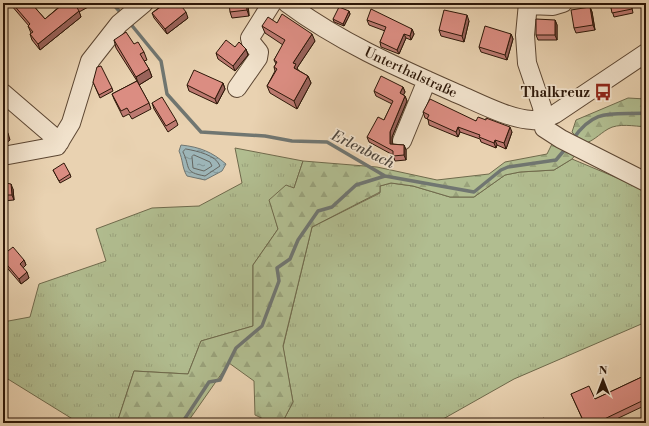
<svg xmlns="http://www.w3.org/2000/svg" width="649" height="426" font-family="'Libre Bodoni',serif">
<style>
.grass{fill:url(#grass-tufts);stroke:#6f6a4c}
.forest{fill:url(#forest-firs);stroke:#6f6a4c}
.water{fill:url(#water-ripples);stroke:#707671}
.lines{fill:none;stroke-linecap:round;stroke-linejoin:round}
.shore{stroke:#656660;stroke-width:1}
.stream{stroke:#707671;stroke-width:3.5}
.minor-casing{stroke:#5c4632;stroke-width:20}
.minor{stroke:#f1e2cc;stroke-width:18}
.wall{fill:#bc7970;stroke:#2d1708}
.shaded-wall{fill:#99635b;stroke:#2d1708}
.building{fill:#db8d82;stroke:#2d1708}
.labels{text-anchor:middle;stroke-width:3.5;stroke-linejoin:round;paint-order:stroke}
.street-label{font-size:14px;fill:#2d1708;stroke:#f1e2cc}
.poi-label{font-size:14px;font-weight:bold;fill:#2d1708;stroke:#f1e2cc;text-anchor:end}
.water-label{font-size:15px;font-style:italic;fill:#4f463d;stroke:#f1e2cc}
</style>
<defs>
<pattern id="grass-tufts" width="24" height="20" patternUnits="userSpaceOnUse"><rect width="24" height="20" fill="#b1bd90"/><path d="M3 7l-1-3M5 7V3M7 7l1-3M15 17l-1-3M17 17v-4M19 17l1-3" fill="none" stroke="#99a27b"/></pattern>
<pattern id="forest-firs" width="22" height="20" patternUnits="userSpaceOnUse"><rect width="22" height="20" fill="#b1bd90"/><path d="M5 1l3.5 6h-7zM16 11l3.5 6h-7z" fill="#99a27b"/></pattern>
<pattern id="water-ripples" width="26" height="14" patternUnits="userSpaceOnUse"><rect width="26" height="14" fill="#9db5b7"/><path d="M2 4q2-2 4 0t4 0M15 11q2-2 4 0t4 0" fill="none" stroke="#809293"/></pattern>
</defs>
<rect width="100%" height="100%" fill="#e9d2b1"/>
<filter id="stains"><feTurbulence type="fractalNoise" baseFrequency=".005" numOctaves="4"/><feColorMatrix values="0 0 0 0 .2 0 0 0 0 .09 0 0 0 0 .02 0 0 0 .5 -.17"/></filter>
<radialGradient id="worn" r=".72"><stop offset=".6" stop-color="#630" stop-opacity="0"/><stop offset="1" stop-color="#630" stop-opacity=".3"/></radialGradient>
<path class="grass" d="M235,148L303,161L294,188L270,200L278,229L253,265V326L201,341L188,374L134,371L117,423H79L3,376V322L30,317L39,284L106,261L96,229L152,208L199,206L242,183Z
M572,159L646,190V322L514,379L436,423H282L293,402L283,347L312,227L380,193V186L391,183L413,186L450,197H474L505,175L520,172L554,170Z"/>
<path class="forest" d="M628,98L646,99V127C634,126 618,123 608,129C598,135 594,141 583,144L572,132L576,120Z
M552,144L577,153L572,159L554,170L520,172L505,175L474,197H450L413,186L391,183L380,186V192L312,227L283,346L293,402L282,423H272L255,415L254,381L229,363L187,423H117L134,371L188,374L201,341L253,326V265L278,229L269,200L286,185L294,188L303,161L377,167L437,180L489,174L505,162L547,154Z"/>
<path class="water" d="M181,145C200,147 212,152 226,164L222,171L205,180L187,176C182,168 183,160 179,151Z"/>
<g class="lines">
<path class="shore" d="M186,149C197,151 216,155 220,166L205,176C183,172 191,168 183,152Z
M194,155L210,162L212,166L204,171L193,168L192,157Z"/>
<path class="stream" d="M112,3L122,14
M129,22L161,61L167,94L201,132L265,136L292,141L327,142L385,176L474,192L501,170L508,167L556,160L567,147
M573,139C595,107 612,115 646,113
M182,423L209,382L220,380L236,348L262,326L279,281L277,268L290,259L298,240L318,211L332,207L356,185L385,176"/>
<g class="minor-casing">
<path id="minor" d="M287,3C339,42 399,68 458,94C479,103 509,119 532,120C541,121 547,118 555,114L646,53
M528,3L525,35L527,63L542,107L544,128L561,139L646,182
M528,5L553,6L563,3
M237,88L258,58L259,52L251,42L250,38L272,3
M3,93L60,142
M402,141L427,80
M3,156L57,146L71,123L90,61L119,24L144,3"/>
</g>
<use href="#minor" class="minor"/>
</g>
<path class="wall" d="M10,3H31L45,19L60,6L58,3H91L92,5L79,12L81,17L40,50L32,40L30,34L31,33L28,26H29L11,5Z
M248,3L249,16L232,18L230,12Z
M598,3H631L633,13L614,17L610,4L599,6Z
M160,4L188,18L167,34L154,18L152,13L161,6Z
M590,7L592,12L595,30L576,33L574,28Z
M349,11L350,14L344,26L334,22L333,19Z
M367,20L412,29L414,34L411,40L406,38L399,54L381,47L380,42L385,31L369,25Z
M555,20L557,25V40H538L536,35Z
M469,21L464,42L441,36L439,30Z
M277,23L315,41L297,68L298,70L308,76L311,83L297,109L270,93L267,86L275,71L274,67L276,64L274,60L283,45L265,33L262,26Z
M511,34L513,39L507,60L481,52L479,47Z
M114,40L134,44L144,52L147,60L144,61L149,69L152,77L139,85L149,103L151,109L132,119L129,114L123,117L114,99L112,94L137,81L116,48Z
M235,47L246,49L248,55L235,71L218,59L216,53Z
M93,82L112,88L113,91L100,98Z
M223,83L225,89L217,104L189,91L187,85Z
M403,87L405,92L403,95L405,96L407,101L392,137V144L404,145L406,150V160L395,161L393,155L369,142L367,137L384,120L392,104L376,96L374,91Z
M152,103L176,120L178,125L168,132L154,109Z
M423,112L476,121L512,132L506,149L497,145L496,148L481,142L480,139L460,132L458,137L429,125L428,119L425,118Z
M53,170L70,174L71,177L60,183Z
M3,176L6,183L13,189L14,200L3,201Z
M3,255L24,260L26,265L23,268L29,278L21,284L3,263Z
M646,375V405L608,423H571L582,418L571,394L595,399Z"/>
<path class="shaded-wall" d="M246,3H248L249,16L247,10Z
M590,7L592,12L595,30L593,25Z
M79,11L81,17L40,50L38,44Z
M349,11L350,14L344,26L343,24Z
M186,12L188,18L167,34L165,29Z
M467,15L469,21L464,42L462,36Z
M555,20L557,25V40L555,35Z
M412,29L414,34L411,40L410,36Z
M312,34L315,41L297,68L299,72L297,75L293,63Z
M404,34L406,38L399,54L397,50Z
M511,34L513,39L507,60L505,55Z
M246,49L248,55L235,71L233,66Z
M149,69L152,77L139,85L136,77Z
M308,76L311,83L297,109L294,101Z
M223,83L225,89L217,104L215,99Z
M403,87L405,92L402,98L400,93Z
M405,96L407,101L392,137V149L390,144V132Z
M458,127L460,132L458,137L456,132Z
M510,127L512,132L506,149L504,143Z
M8,133L10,140L4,145L3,143V137Z
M495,140L497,145L496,148L494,143Z
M404,145L406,150V160L404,155Z
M11,184L13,189L14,200L12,195Z
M24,260L26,265L22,269L20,264Z
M27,272L29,278L21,284L19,279Z"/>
<path class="building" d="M12,3H31L45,19L62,5L60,3H82L76,6L79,11L38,44L30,34L33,32L28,26L30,24Z
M161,3H179L186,12L165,29L152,13L162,6L160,4Z
M229,3H246L247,10L230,12Z
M610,3H631L632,9L612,13Z
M339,7L349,11L343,24L333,19Z
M590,7L593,25L574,28L571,10Z
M371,9L412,29L410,36L404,34L397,50L380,42L386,27L367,20Z
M444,10L467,15L462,36L439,30Z
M282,14L312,34L293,63L296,64L294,68L308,76L294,101L267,86L277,69L274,67L277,62L274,60L285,40L262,26L268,17L277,23Z
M536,19L555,20V35H536Z
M485,26L511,34L505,55L479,47Z
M126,32L134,44L138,42L144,52L140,54L149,69L136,77L114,40Z
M226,40L235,47L239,42L246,49L233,66L216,53Z
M101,66L112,88L99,95L93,82L97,67Z
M194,70L223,83L215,99L187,85Z
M381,76L403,87L400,93L405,96L390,132V144L404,145V155L393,156V151L367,137L378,117L384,120L393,101L374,91Z
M137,81L149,103L130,113L127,108L121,111L112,94Z
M162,97L176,120L166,126L152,103Z
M430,99L476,121L478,117L486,120V118L510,127L504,143L495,140L494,143L479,137L480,135L458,127L456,132L427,119L429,115L423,112Z
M3,127L8,133L3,137Z
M64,163L70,174L59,181L53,170Z
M3,176L6,183L11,184L12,195H3Z
M13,247L24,260L20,264L27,272L19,279L3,260V255Z
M646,375V399L596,423H571L582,418L571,394L589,386L595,399Z
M544,418L546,423H533Z"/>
<defs>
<g id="bus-bare" transform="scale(1.38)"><path d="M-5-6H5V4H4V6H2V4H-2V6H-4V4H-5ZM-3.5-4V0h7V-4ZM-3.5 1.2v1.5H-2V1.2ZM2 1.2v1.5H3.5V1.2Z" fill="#8f2418" stroke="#f1e2cc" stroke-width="2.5" paint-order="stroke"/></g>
</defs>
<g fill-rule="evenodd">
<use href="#bus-bare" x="603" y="92"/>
</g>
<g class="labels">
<g class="street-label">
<text transform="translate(411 72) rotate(25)" y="5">Unterthalstraße</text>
</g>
<g class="poi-label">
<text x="590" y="97">Thalkreuz</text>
</g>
<g class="water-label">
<text transform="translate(363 149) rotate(26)" y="5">Erlenbach</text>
</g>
</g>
<rect width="649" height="426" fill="none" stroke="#e9d2b1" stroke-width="16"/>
<rect x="4" y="4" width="641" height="418" fill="none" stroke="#2d1708" stroke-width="2"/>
<rect x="8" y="8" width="633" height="410" fill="none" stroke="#2d1708"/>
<g transform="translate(603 380)" stroke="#f1e2cc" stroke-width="3" paint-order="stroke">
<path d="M0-3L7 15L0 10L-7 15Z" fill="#2d1708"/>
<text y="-6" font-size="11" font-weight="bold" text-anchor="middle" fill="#2d1708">N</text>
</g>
<rect width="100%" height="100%" filter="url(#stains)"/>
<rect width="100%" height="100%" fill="url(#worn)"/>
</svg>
